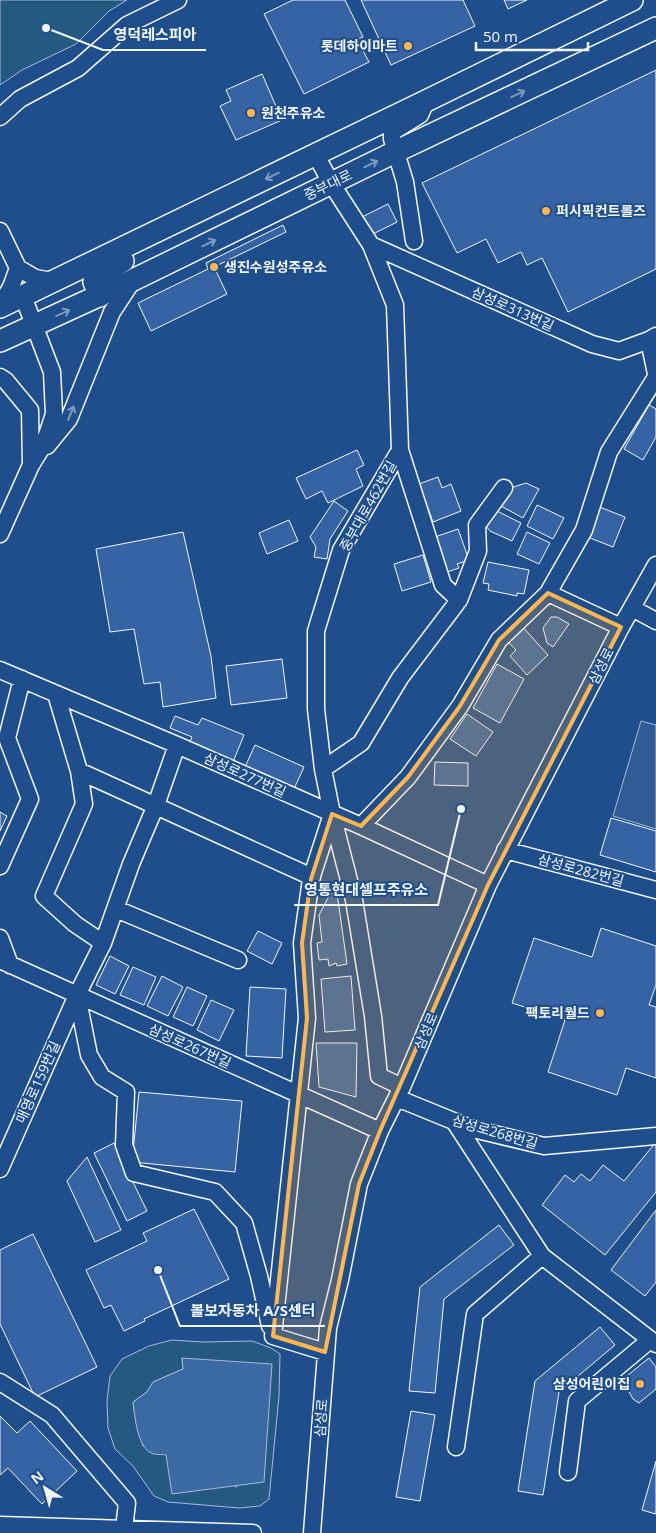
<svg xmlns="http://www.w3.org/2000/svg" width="656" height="1533" font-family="'Open Sans','Noto Sans KR',sans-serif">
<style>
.green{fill:#245a82;stroke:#a8bbd7;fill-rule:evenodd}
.parking{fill:#305b95;stroke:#a8bbd7}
.water{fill:#3b69a3;stroke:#a8bbd7}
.building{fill:#3563a3;stroke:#f2f6ff}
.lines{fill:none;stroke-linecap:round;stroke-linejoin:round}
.minor-casing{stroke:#f2f6ff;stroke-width:19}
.major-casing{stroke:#f2f6ff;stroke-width:24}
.minor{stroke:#1f4e8c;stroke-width:16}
.major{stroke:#1f4e8c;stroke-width:21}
.oneway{stroke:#7e9ac0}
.marked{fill:#ffb74d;fill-opacity:0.2;stroke:#ffb74d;stroke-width:4;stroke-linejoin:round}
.poi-dot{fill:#ffb74d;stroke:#1f4e8c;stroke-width:2}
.labels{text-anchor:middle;stroke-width:4;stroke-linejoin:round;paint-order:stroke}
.poi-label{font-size:14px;font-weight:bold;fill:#f2f6ff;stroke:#1f4e8c;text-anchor:end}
.street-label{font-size:14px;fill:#f2f6ff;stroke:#1f4e8c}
.leader{fill:none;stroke:#f2f6ff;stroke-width:2}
.callout-dot{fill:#f2f6ff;stroke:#1f4e8c;stroke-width:2}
.callout-label{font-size:15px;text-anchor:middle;font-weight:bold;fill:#f2f6ff;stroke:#1f4e8c;stroke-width:4;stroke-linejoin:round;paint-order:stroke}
</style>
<rect width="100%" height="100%" fill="#1f4e8c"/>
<path class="green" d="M0,0H127L109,11L76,44L22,70L0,85Z
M172,1340L203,1342L252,1341L271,1348L280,1354L279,1396L269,1499L260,1506L239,1508L168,1502L154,1496L133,1466L115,1449L108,1428L107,1401L110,1376L122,1359L149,1346ZM182,1358L237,1487L166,1454L143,1446L136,1423L133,1402L147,1392L153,1382L183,1369Z"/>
<path class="parking" d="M641,721L656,725V829L613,816Z"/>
<path class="water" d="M182,1358L272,1364L264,1482L172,1494L166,1455C163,1454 158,1455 154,1454C137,1450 135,1416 133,1402L147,1392L153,1382L183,1369Z"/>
<path class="building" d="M293,0H345L363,37L357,39L369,62L304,94L264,14Z
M361,0H463L475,26L391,65Z
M504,0H527L508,9Z
M656,70V269L568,312L542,258L527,265L521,252L498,263L486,239L457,253L422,183Z
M262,74L282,120L236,140L220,106L231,101L226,90Z
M388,204L397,222L371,235L362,217Z
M283,225L286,232L214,267L227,294L151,331L138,303L208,269L206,263Z
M649,405L656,409V437L643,460L624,449Z
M357,450L364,465L356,469L363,486L328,503L322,491L306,499L296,478Z
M438,477L442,488L451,484L461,511L433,522L419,484Z
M526,483L539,489L523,518L499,505L507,489Z
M334,501L348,511L330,539L327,559L314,557L316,547L310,537Z
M537,505L564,518L553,539L527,526Z
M597,506L625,517L613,547L585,536Z
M493,509L521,523L512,541L490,531L485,525Z
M289,520L298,541L267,554L259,533Z
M458,529L469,560L457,564L459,568L444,573L432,538Z
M183,532L211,656L216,698L163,707L160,682L144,684L134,629L110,632L96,549Z
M527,532L550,543L539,564L517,554Z
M423,555L431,582L402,591L394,564Z
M488,562L529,570L524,594L517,593V596L488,590L489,584L483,583Z
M551,617H557L569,624L553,647L547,643L543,628Z
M520,624L548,655L527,675L510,656L516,650L504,638Z
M282,659L287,698L231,705L226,666Z
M497,664L524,679L500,723L473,708Z
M467,714L493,732L476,756L450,739Z
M175,716L198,725L202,718L244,735L233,762L189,744L192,737L170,728Z
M255,745L304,767L294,789L245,767Z
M435,762L468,763V786L434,785Z
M0,812L7,816L0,831Z
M611,818L656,831V872L600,855Z
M337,893L347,964L337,966L336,963L329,966L328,959L319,960L317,943L322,942L319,915L330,894Z
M601,928L656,946V985L649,1005L656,1007V1078L626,1068L617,1095L548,1072L565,1020L512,1003L534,938L592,957Z
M258,931L282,943L272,964L247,951Z
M110,956L129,966L115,994L96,985Z
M133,967L156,977L144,1005L120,995Z
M162,976L183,987L168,1016L147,1006Z
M351,976L355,1030L325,1032L321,979Z
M187,987L207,996L193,1026L173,1017Z
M250,987L286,989L282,1058L246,1056Z
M211,1000L234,1010L219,1041L197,1030Z
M316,1043H357L356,1097L319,1087Z
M139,1092L242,1101L235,1172L132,1162Z
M656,1142V1192L605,1255L542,1205L565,1175L574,1182L581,1174L590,1181L603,1165L624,1181Z
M114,1143L147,1211L127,1221L94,1153Z
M87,1157L121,1230L95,1242L67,1181Z
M194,1209L229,1279L144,1319L145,1321L124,1331L111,1305L104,1308L86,1270L147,1241L143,1233Z
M656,1210V1282L645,1296L611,1270Z
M499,1225L514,1245L444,1299L435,1393L409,1391L420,1287Z
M33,1234L97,1367L35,1397L0,1324V1250Z
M600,1327L615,1345L559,1392L543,1495L518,1491L535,1381Z
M649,1358L656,1367V1389L639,1403L633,1399L622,1380Z
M411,1411L435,1415L420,1501L396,1497Z
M0,1416L17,1433L30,1421L77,1471L42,1504L8,1468L0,1475Z
M656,1461V1514L642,1510Z"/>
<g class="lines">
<g class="minor-casing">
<path id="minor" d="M0,117L20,99L78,68L127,25L178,0
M316,155L331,183L371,245L395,305L400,450L341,550L316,631V709L323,769L332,814L354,900L373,1016L379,1076L402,1087
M0,231L18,268
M414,241L405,182L392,139V134L394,131L420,115L426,101
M371,245L592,344L619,351L649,340L656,336
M18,268L35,278L53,281
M0,306L11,287L18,268
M649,340L656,374
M0,377L6,381L30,410L31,465
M47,446L69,419L112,312L133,280
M0,534L31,465L44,444L54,414L52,372L23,296
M548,593L621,627
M459,600L478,551L477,525L504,488
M632,608L656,621
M0,670L177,745L361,826L488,885
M56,694L79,771L84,804L44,896L75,924L103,943
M323,769L361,743L400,678L459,600L443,585L400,450
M79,771L312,877
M361,826L408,777L460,706L499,640L548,593L584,530L609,452L656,377
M505,850L656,890
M0,866L30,799L7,738L22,679
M116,909L238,960
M0,938L10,965
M0,960L380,1131
M77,995L89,1055L102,1077L126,1092L124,1145L134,1173L215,1192L244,1223L259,1276L270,1326
M397,1098L473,1129L544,1146L656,1136
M454,1121L542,1256L656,1344
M0,1169L77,995L103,943L131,864L156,805L177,745
M325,1352L273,1336L307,1018L302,943L311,879L332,814
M0,1382L52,1415L127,1503L124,1529
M456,1447L475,1314L542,1256
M568,1472L577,1401L650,1340
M0,1525L253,1533
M312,1533L328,1328L340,1280L359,1184L380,1131L402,1087L488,885L621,627L656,565"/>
</g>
<g class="major-casing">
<path id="major" d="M100,296L94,282L99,274L123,261
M0,307L426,101L632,0
M0,341L133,280L395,152L656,28"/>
</g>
<use href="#minor" class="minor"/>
<use href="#major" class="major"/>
</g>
<defs><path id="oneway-shaft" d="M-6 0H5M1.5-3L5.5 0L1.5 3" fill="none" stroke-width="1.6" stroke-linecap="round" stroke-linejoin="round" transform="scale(1.25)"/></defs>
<g class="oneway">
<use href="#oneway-shaft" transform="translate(518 94) rotate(-25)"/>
<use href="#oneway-shaft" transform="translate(371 164) rotate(-26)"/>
<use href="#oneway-shaft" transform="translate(272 176) rotate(154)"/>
<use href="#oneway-shaft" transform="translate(209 243) rotate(-26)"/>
<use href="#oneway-shaft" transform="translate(63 313) rotate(-25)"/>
<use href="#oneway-shaft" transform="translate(71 413) rotate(-67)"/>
</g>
<path class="marked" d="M548,593L621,627L488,885L380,1131L359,1184L325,1352L273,1336L307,1018L302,943L311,879L332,814L361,826L408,777L460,706L499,640Z"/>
<g class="poi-dot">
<circle cx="408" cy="46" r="5"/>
<circle cx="251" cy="113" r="5"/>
<circle cx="546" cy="211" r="5"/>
<circle cx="214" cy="267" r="5"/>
<circle cx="600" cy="1013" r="5"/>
<circle cx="640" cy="1384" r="5"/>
</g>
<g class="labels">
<g class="poi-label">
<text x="398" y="51">롯데하이마트</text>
<text x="261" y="118" text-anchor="start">원천주유소</text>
<text x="556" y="216" text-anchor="start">퍼시픽컨트롤즈</text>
<text x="224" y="272" text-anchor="start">생진수원성주유소</text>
<text x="590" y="1018">팩토리월드</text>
<text x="630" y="1389">삼성어린이집</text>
</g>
<g class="street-label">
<text transform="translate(328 185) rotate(-26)" y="5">중부대로</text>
<text transform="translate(513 309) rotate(24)" y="5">삼성로313번길</text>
<text transform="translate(368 506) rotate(-61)" y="5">중부대로462번길</text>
<text transform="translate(601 666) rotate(-63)" y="5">삼성로</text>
<text transform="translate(245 775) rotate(24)" y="5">삼성로277번길</text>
<text transform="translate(581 870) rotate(15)" y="5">삼성로282번길</text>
<text transform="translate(426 1031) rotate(-67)" y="5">삼성로</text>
<text transform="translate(190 1046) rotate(24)" y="5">삼성로267번길</text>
<text transform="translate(38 1082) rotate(-66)" y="5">매영로159번길</text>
<text transform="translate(495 1132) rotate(16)" y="5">삼성로268번길</text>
<text transform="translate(321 1418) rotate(-86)" y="5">삼성로</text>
</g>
</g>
<path class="leader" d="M46 28L103 50H206M461 809L438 905H294M158 1270L180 1326H325"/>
<g class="callout-dot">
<circle cx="46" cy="28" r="5"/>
<circle cx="461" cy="809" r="5"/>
<circle cx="158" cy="1270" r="5"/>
</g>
<g class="callout-label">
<text x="155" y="40">영덕레스피아</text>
<text x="366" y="895">영통현대셀프주유소</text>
<text x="253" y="1316">볼보자동차 A/S센터</text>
</g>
<g transform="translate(45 1488) rotate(323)" stroke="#1f4e8c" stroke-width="4" paint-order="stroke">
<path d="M0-4L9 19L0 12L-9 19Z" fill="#f2f6ff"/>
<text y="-8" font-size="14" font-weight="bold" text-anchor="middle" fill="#f2f6ff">N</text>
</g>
<path d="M476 42v8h112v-8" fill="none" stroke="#f2f6ff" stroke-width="2.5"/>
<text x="483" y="42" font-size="15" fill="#f2f6ff" stroke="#1f4e8c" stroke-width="4" paint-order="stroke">50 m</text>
</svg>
